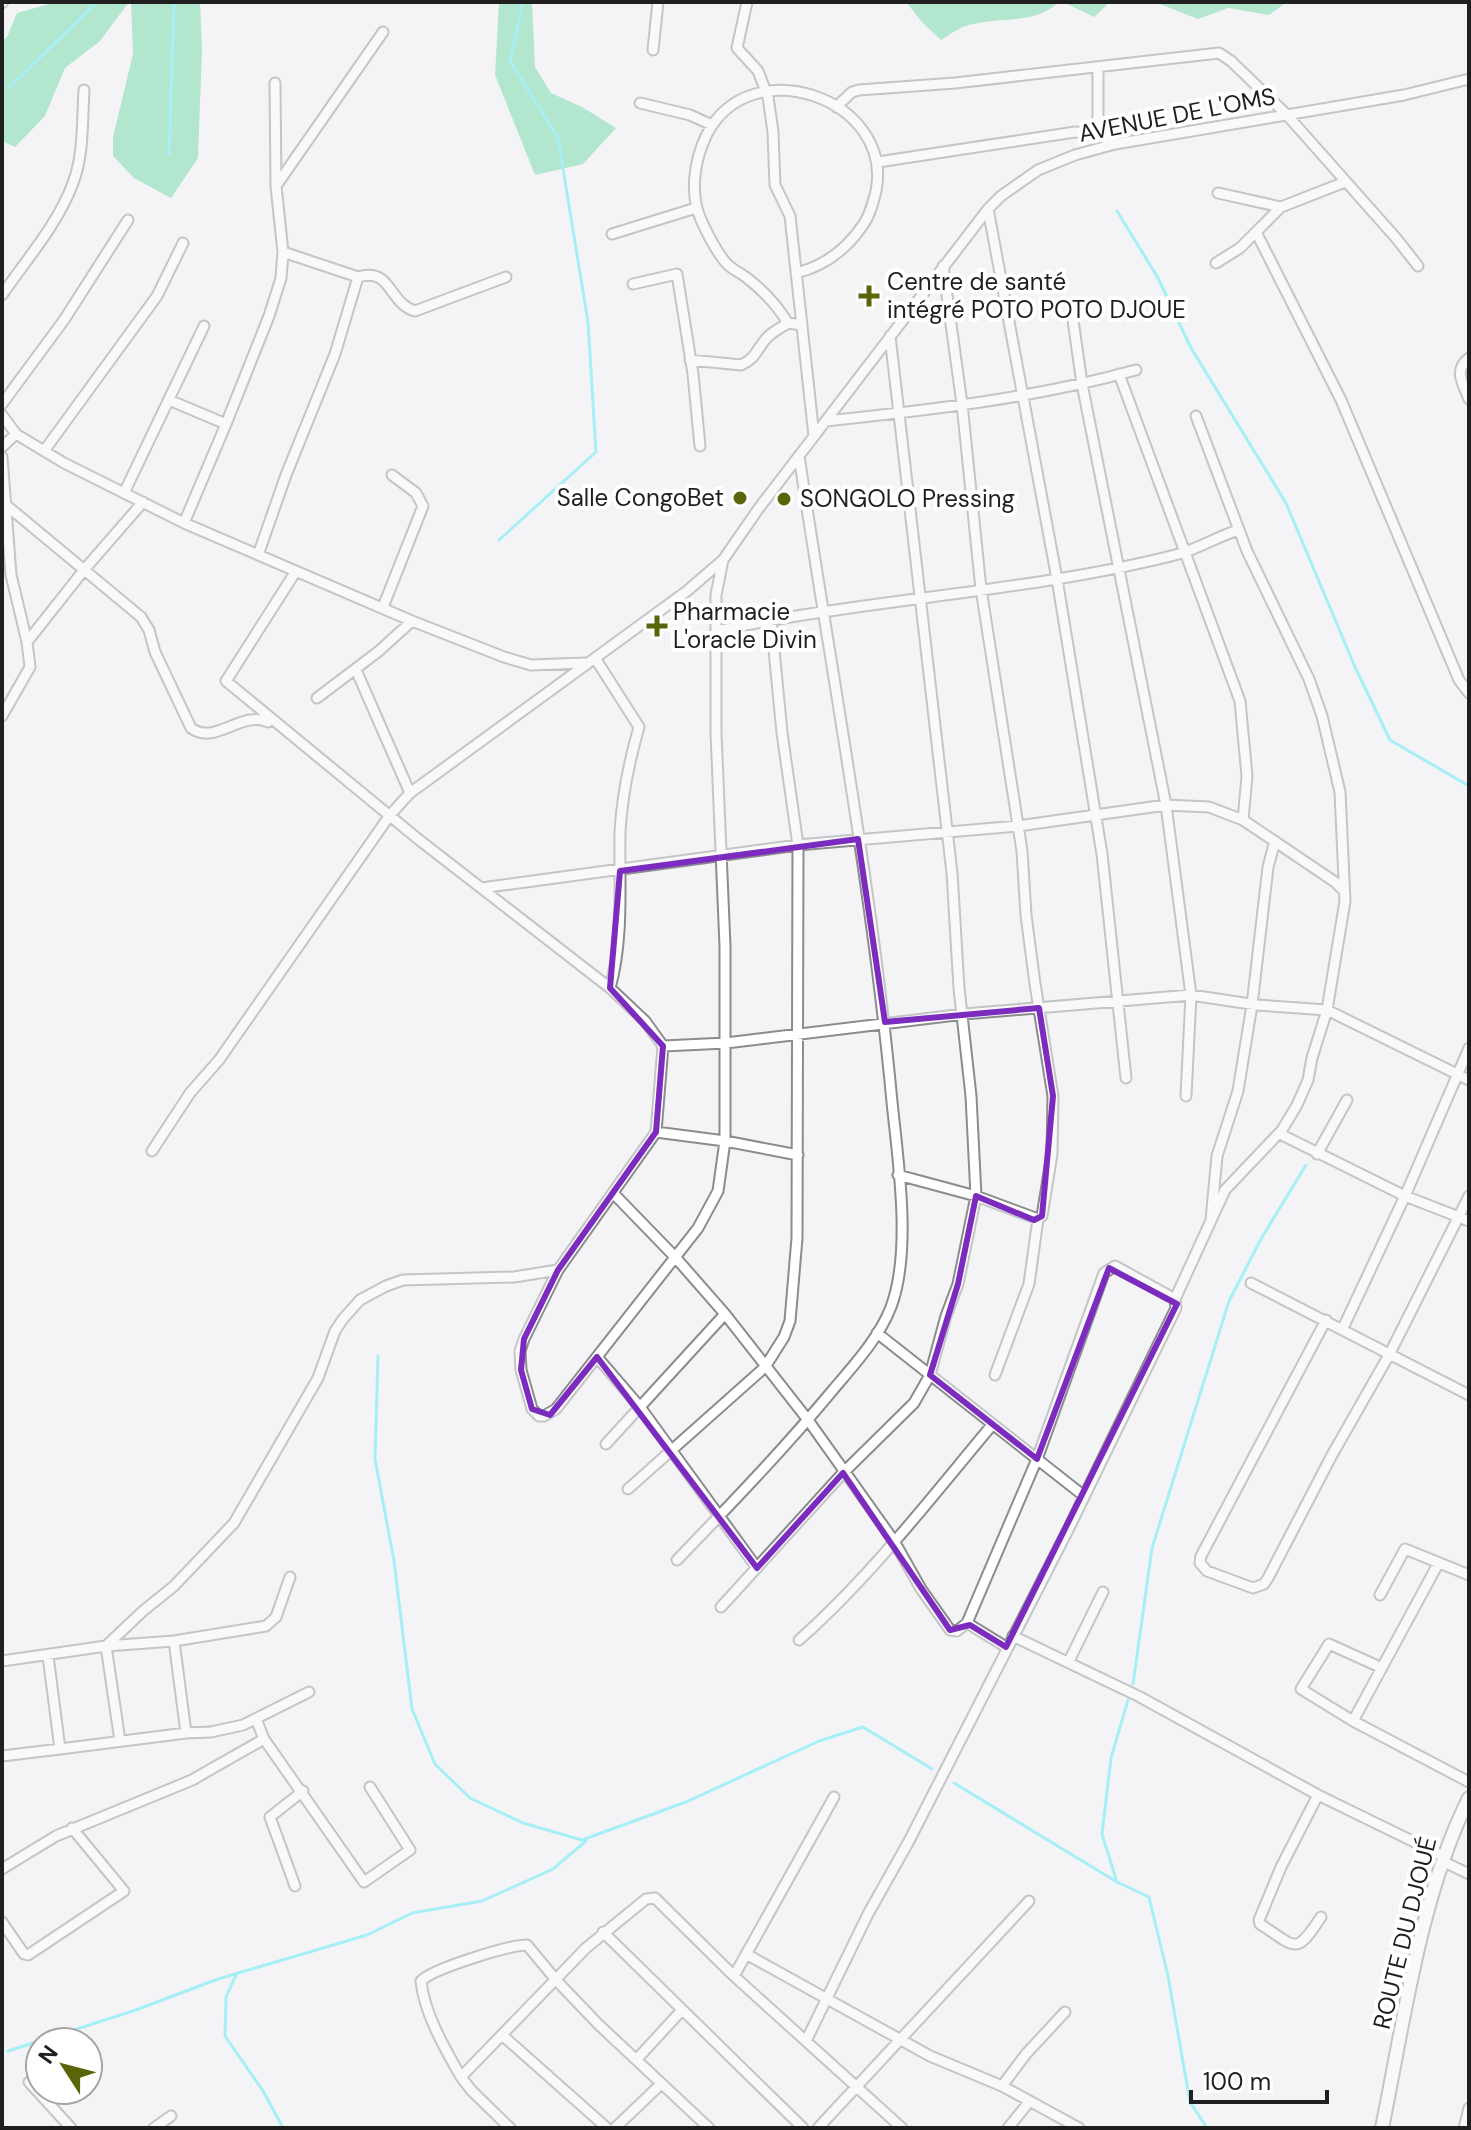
<svg xmlns="http://www.w3.org/2000/svg" width="1471" height="2130" font-family="'DM Sans',sans-serif">
<style>
.forest{fill:#64d49d}
.lines{fill:none;stroke-linecap:round;stroke-linejoin:round}
.stream{stroke:#48e8f6;stroke-width:3}
.minor-casing{stroke:#8b8c8d;stroke-width:13}
.major-casing{stroke:#8b8c8d;stroke-width:16}
.minor{stroke:#fff;stroke-width:9}
.major{stroke:#fff;stroke-width:12}
.marked{fill:none;stroke:#7b2cbf;stroke-width:6;stroke-linejoin:round}
.poi-dot{fill:#5a6509;stroke:#fff;stroke-width:3}
.labels{text-anchor:middle;stroke-width:8;stroke-linejoin:round;paint-order:stroke}
.street-label{font-size:24px;fill:#1f1f20;stroke:#fff}
.poi-label{font-size:24px;fill:#1f1f20;stroke:#fff;text-anchor:start}
</style>
<rect width="100%" height="100%" fill="#f4f4f6"/>
<path class="forest" d="M56,2H129L100,41L65,68L45,116L15,147L2,141V41L7,37L17,13Z
M131,2H200L202,49L198,158L171,198L134,178L113,156V137L133,54Z
M499,2H532L535,67L551,93L582,107L616,128L583,164L535,175L495,75Z
M906,2H1059C1032,27 996,15 963,27C955,30 948,36 941,40L922,22Z
M1063,2H1148H1110L1094,17Z
M1155,2H1287L1269,15L1228,8L1198,19Z"/>
<g class="lines">
<path class="stream" d="M10,87L97,2
M169,155L174,2
M1117,211L1158,278L1191,348L1286,503L1355,667L1390,740L1469,786
M499,540L596,452L588,322L558,138L510,61L523,2
M378,1356L375,1459L394,1561L412,1709L435,1764L470,1798L523,1823L582,1840L686,1802L819,1741L863,1727L932,1769
M1133,1684L1152,1548L1229,1301L1261,1239L1306,1165
M954,1783L1117,1882L1149,1897L1168,1976L1190,2102L1207,2128
M1116,1879L1102,1834L1111,1758L1128,1700
M236,1975L226,1997L225,2036L263,2091L283,2128
M8,2051L133,2011L218,1979L367,1935L412,1913L482,1901L553,1869L586,1841"/>
<g class="minor-casing">
<path id="minor" d="M747,2L737,48L758,71L768,97L773,132L775,185L790,216L814,436
M2,3L3,2
M653,50L658,2
M1098,67V135
M640,103L690,115L712,125
M836,107L852,92L859,90L955,83L1219,53L1231,61L1286,114L1396,238L1418,266
M878,162L1075,132L1098,135L1115,144
M276,186L383,32
M1218,193L1281,207L1345,182
M1281,207L1256,232L1341,400L1459,680L1469,693
M988,209L1057,579L1102,854L1126,1078
M612,234L696,208
M1216,263L1240,248L1256,232
M358,277C392,267 388,303 415,311L506,277
M633,284L677,274L693,374L700,446
M2,295C26,260 58,224 73,183C84,154 82,120 84,90
M1072,313L1082,384L1166,805L1191,995L1186,1096
M788,323C777,305 764,291 747,278C741,273 733,270 727,264C718,254 708,235 702,222C689,195 694,160 707,134C751,49 894,99 876,191C873,203 870,215 863,225C846,250 825,266 796,273
M1469,358C1453,370 1463,384 1469,399
M690,360L741,365C755,359 756,351 765,340C771,332 781,328 788,323L802,325
M1119,374L1240,701L1247,776L1243,820
M169,400L226,424
M2,404L64,320L128,220
M2,415L16,434L64,463L184,523L412,621L504,657L531,665L585,663
M1196,416L1247,551L1309,679L1322,716L1340,792L1345,901L1327,1010L1312,1058L1308,1080L1297,1105L1282,1130V1135L1405,1196L1343,1328
M826,421C930,410 1035,398 1136,370
M2,447L16,434
M44,451L157,296L183,243
M2,457L11,575L27,642L30,667L2,716
M124,493L204,326
M6,505L141,617L149,630L155,652L191,728C215,746 241,710 268,722
M184,523L226,424L269,316L281,278L283,252L276,186L275,83
M258,555L286,475L335,354L358,277L283,252
M296,571L226,681L418,839L610,988L645,1021L663,1046L656,1132L558,1270L524,1339L520,1351L521,1370L532,1409L539,1416H544L556,1409L698,1228L718,1191L725,1141V946L716,733V595L723,560
M383,607L423,506L416,493L392,475
M717,631C869,598 1025,593 1175,555C1196,550 1217,537 1238,530
M27,642L84,570L143,502
M595,658L639,727C629,762 622,795 620,832C619,883 624,938 610,988
M356,670L410,793
M317,698L379,651L412,621
M481,888L798,845L1018,826L1166,805L1209,807L1243,820L1335,882L1344,891
M663,1046L726,1043L964,1014L1191,995L1257,1005L1327,1010L1469,1080
M1469,1048L1405,1196L1469,1221
M656,1132L725,1141L798,1155
M152,1151L190,1093L219,1060L390,815L410,793L687,591L723,560L759,508L988,209L1001,196L1038,170L1075,155L1115,144L1404,95L1469,79
M1317,1154L1347,1100
M898,1175L976,1196L1038,1219L1042,1216L1052,1154L1053,1096L1035,984L1026,915L1022,851L981,589L962,404L943,266
M1211,1220L1217,1156L1238,1091L1252,1005L1268,867L1275,841
M1251,1283L1469,1395
M1175,1299L1225,1190L1282,1130
M725,1314L808,1420L894,1541L921,1589L950,1630L957,1631L967,1623
M1326,1320L1201,1556L1200,1563L1207,1571L1253,1588L1264,1584L1268,1578L1332,1455L1389,1355L1469,1196
M877,1333L1084,1496
M597,1357L640,1407L757,1568
M995,1375L1029,1284L1038,1219
M606,1444L725,1314L676,1258L614,1194
M628,1489L765,1367L784,1337L790,1321L797,1238L798,845L782,733L771,619
M677,1560C730,1505 783,1450 832,1391C854,1365 879,1338 891,1307C912,1251 898,1161 892,1102C872,886 831,671 799,456
M1380,1595L1405,1549L1469,1575
M721,1607L843,1473L914,1403L930,1375L946,1316L958,1284L976,1196L971,1096L959,988L952,873L890,336
M1013,1636L1140,1697L1318,1795L1443,1856
M799,1640C871,1576 930,1499 992,1425
M106,1646L143,1611L174,1586L234,1523L318,1378L335,1331L343,1319L360,1300L386,1286L403,1280L514,1277L558,1270
M106,1646L120,1741
M48,1656L60,1749L186,1733L174,1641
M2,1661L106,1646L174,1641L266,1626L276,1617L290,1577
M1069,1661L1103,1592
M1382,1668L1329,1644L1301,1689L1353,1721L1469,1782
M256,1719L264,1739L364,1882L410,1850L370,1787
M1353,1721L1438,1564
M186,1733L211,1732L243,1725L309,1692
M2,1756L60,1749
M1318,1795L1281,1867L1259,1920L1260,1924C1296,1947 1295,1957 1321,1917
M1442,1861L1469,1874
M2,1869L56,1836L192,1780L264,1739
M295,1886L270,1817L303,1791
M2,1922L24,1954L28,1955L124,1891L72,1828
M603,1932L803,2128
M746,1954L930,2056L1002,2086L1079,2128
M734,1976L834,1797
M502,2035L607,2128
M806,2041L868,1914L909,1841L1069,1528L1176,1308L1175,1299L1115,1266L1104,1273L1037,1459L967,1623L1006,1647
M637,2059L682,2010
M461,2077C445,2049 424,2013 421,1981C432,1969 509,1945 527,1945L556,1980L598,2024L709,2128
M29,2082L71,2128
M1002,2086L1026,2054L1065,2012
M154,2128L171,2116
M510,2128L471,2090L461,2077L586,1948L646,1899L655,1898L734,1976L902,2128
M615,2128L661,2084
M818,2128L1029,1901
M1008,2128L1029,2102
M1464,2128L1469,2108"/>
</g>
<g class="major-casing">
<path id="major" d="M1382,2128C1404,2021 1420,1896 1469,1798"/>
</g>
<use href="#minor" class="minor"/>
<use href="#major" class="major"/>
</g>
<path d="M0 0H1471V2130H0ZM858,839L885,1022L1039,1008L1053,1096L1042,1216L1034,1220L976,1196L958,1284L930,1375L1037,1459L1109,1268L1177,1304L1006,1647L970,1625L950,1630L843,1473L757,1568L597,1357L550,1415L532,1409L521,1370L524,1339L558,1270L656,1132L663,1046L610,988L620,871Z" fill="#f4f4f6" fill-opacity=".55" fill-rule="evenodd"/>
<path class="marked" d="M858,839L885,1022L1039,1008L1053,1096L1042,1216L1034,1220L976,1196L958,1284L930,1375L1037,1459L1109,1268L1177,1304L1006,1647L970,1625L950,1630L843,1473L757,1568L597,1357L550,1415L532,1409L521,1370L524,1339L558,1270L656,1132L663,1046L610,988L620,871Z"/>
<g class="poi-dot">
<path d="M865 284h8v8h8v8h-8v8h-8v-8h-8v-8h8z"/>
<circle cx="740" cy="498" r="8"/>
<circle cx="784" cy="499" r="8"/>
<path d="M653 614h8v8h8v8h-8v8h-8v-8h-8v-8h8z"/>
</g>
<g class="labels">
<g class="street-label">
<text transform="translate(1177 115) rotate(-11)" y="8">AVENUE DE L'OMS</text>
<text transform="translate(1405 1933) rotate(-76)" y="8">ROUTE DU DJOUÉ</text>
</g>
<g class="poi-label">
<text x="887" y="290">Centre de santé<tspan x="887" dy="28">intégré POTO POTO DJOUE</tspan></text>
<text x="724" y="506" text-anchor="end">Salle CongoBet</text>
<text x="800" y="507">SONGOLO Pressing</text>
<text x="673" y="620">Pharmacie<tspan x="673" dy="28">L'oracle Divin</tspan></text>
</g>
</g>
<rect width="1471" height="2130" fill="none" stroke="#1f1f20" stroke-width="8"/>
<g transform="translate(64 2066) rotate(306)"><circle r="38" fill="#ffffff" stroke="#a5a5a6" stroke-width="2"/>
<path d="M0-6L14 30L0 20L-14 30Z" fill="#5a6509"/>
<text y="-12" font-size="22" font-weight="bold" text-anchor="middle" fill="#1f1f20">N</text>
</g>
<path d="M1191 2090v12h136v-12" fill="none" stroke="#1f1f20" stroke-width="4"/>
<text x="1203" y="2090" font-size="24" fill="#1f1f20" stroke="#ffffff" stroke-width="6" paint-order="stroke">100 m</text>
</svg>
